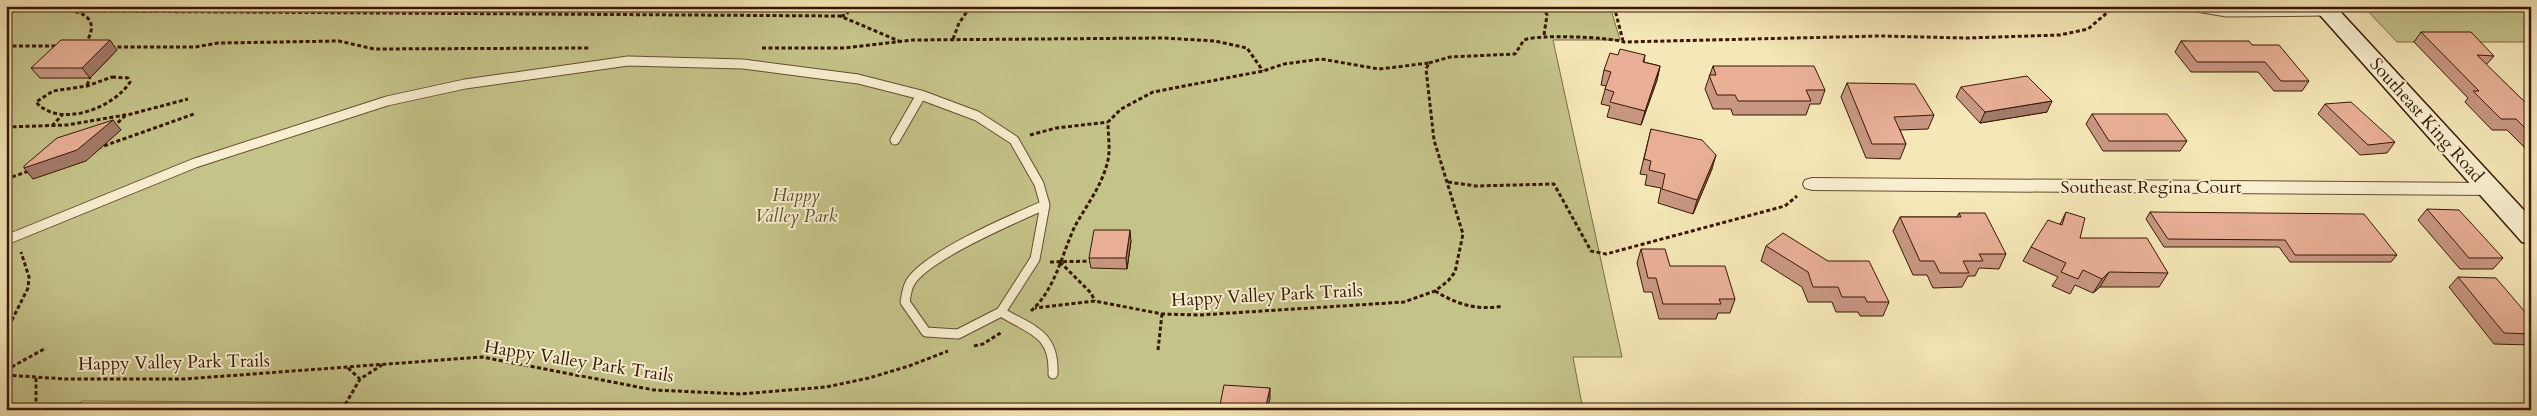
<svg xmlns="http://www.w3.org/2000/svg" width="2537" height="416" font-family="Cardo,serif">
<style>
.green{fill:#c4c389;stroke:#7e6d47}
.lines{fill:none;stroke-linecap:round;stroke-linejoin:round}
.service-casing{stroke:#674b32;stroke-width:11}
.minor-casing{stroke:#674b32;stroke-width:2}
.secondary-casing{stroke:#381705;stroke-width:3}
.path{stroke:#381705;stroke-width:3;stroke-dasharray:4 2.5;stroke-linecap:butt}
.service{stroke:#f8efd0;stroke-width:9}
.minor{fill:#f8efd0;fill-rule:evenodd}
.secondary{fill:#f8efd0;fill-rule:evenodd}
.wall{fill:#c89782;stroke:#381705}
.shaded-wall{fill:#a37b6a;stroke:#381705}
.building{fill:#e9b097;stroke:#381705}
.labels{text-anchor:middle;stroke-width:4;stroke-linejoin:round;paint-order:stroke}
.street-label{font-size:18px;fill:#381705;stroke:#f8efd0}
.park-label{font-size:18px;font-style:italic;fill:#624b2d;stroke:#f8efd0}
</style>
<rect width="100%" height="100%" fill="#f5e7b7"/>
<filter id="stains"><feTurbulence type="fractalNoise" baseFrequency=".004" numOctaves="4"/><feColorMatrix values="0 0 0 0 .2 0 0 0 0 .09 0 0 0 0 .02 0 0 0 .5 -.17"/></filter>
<radialGradient id="worn" r=".72"><stop offset=".6" stop-color="#630" stop-opacity="0"/><stop offset="1" stop-color="#630" stop-opacity=".3"/></radialGradient>
<path class="green" d="M6,6H1610L1620,40H1553L1622,357H1573L1583,410H1020V406L82,401L75,410H6Z
M2363,6H2531V42H2397Z"/>
<g class="lines">
<g class="service-casing">
<path id="service" d="M2191,6L2227,12L2327,11
M895,140L921,95
M1045,205L1035,259L1001,312L958,334L926,332L905,302C906,296 907,288 910,283C925,256 1015,218 1045,205Z
M6,240L195,163L387,101L465,84L628,61L743,64L858,79L921,95L977,116L1014,140L1039,184L1045,205
M1001,312C1031,330 1055,333 1053,374"/>
</g>
<g class="minor-casing">
<path id="minor" d="M1812,178L2489,183L2496,185L2498,189L2496,193L2489,195L1812,190L1805,188L1803,184L1805,180Z"/>
</g>
<g class="secondary-casing">
<path id="secondary" d="M2312,6H2335L2531,218V244L2522,242Z"/>
</g>
<path class="path" d="M1543,6L1547,15L1544,35
M1614,6L1623,41
M36,10C57,9 108,6 86,43
M77,11L840,16L899,41
M841,16L846,15L852,6
M953,39L959,23L971,6
M6,46H58
M111,47H195L218,43L339,41L374,49L589,48
M762,48H845L913,40L1163,38L1215,41L1247,48L1263,71
M1429,63L1450,57L1515,54L1524,40C1539,34 1608,37 1624,42L1880,36L1966,38L2060,35L2088,29L2115,6
M112,77L128,78L130,82C114,108 59,129 36,102L53,91L87,86Z
M87,85L90,78
M52,126L63,114
M6,127L67,125L131,114L188,99
M113,127L125,116
M1030,135L1056,128L1108,122
M98,148L194,114
M6,179L29,171
M1448,182L1476,186L1554,184L1591,251L1606,254L1785,206L1797,196
M6,201L10,223
M1050,262L1092,261
M1060,262L1091,293L1095,301
M1435,291C1456,304 1478,311 1503,306
M1031,311C1056,288 1061,256 1075,226C1086,206 1101,187 1107,164C1111,151 1108,136 1108,122L1121,109L1153,92L1263,71L1284,64L1321,59L1379,69L1429,63L1426,69L1434,140L1463,234L1455,272L1448,281L1435,291L1404,302L1200,315L1162,314L1095,301L1035,308
M6,332L28,288L29,277L21,252
M974,346L983,344L1002,332
M1158,350L1162,314
M348,368L360,379
M6,370L46,348
M6,375L65,379H185L482,357L654,390L740,394L826,387L869,378L909,366L948,351
M36,378V410
M342,410L360,379L382,365"/>
<use href="#service" class="service"/>
<use href="#minor" class="minor"/>
<use href="#secondary" class="secondary"/>
</g>
<path class="wall" d="M2421,32L2494,56L2486,65L2531,108V154L2507,130H2492L2465,102L2468,98L2414,42Z
M2181,41L2252,45L2309,81L2302,91H2274L2258,72H2191L2175,52Z
M117,50L90,78H40L31,68Z
M1618,55H1645L1644,62L1660,66L1657,80L1641,125L1607,117L1610,106L1601,104L1606,86L1601,85L1604,70Z
M1713,66L1825,90L1820,104H1810L1806,115H1733L1731,109H1713L1705,89Z
M1847,83L1934,115L1928,129L1900,130L1906,144L1900,159L1866,158L1841,97Z
M1961,87L2047,112L1980,123L1956,97Z
M2325,104L2395,142L2387,153L2360,155L2318,114Z
M2092,114L2187,141L2180,151H2103L2086,124Z
M1651,129L1712,169L1693,214L1658,203L1661,188L1645,185L1647,175L1640,174Z
M2427,209L2503,258L2493,269H2460L2418,220Z
M2066,212L2080,238L2168,273L2159,287H2100L2093,293L2075,285L2070,294L2052,286L2058,277L2023,261L2031,247L2060,224Z
M2150,212L2397,255L2391,262H2290L2279,247H2164L2146,219Z
M1959,213L2006,254L1999,269L1979,268L1975,276H1968L1962,287L1933,288L1927,275H1913L1893,231L1900,217H1957Z
M1131,241L1127,269L1091,268L1089,258Z
M1766,246L1889,302L1883,316H1860L1858,312H1836L1832,302H1808L1802,287L1761,261Z
M1641,249L1670,266L1735,299L1730,313H1718L1716,319H1659L1652,292H1644L1637,263Z
M2458,277L2531,319V345L2494,344L2449,287Z"/>
<path class="shaded-wall" d="M110,40L117,50L90,78L82,68Z
M1660,66L1657,80L1641,125L1645,111Z
M2052,101L2047,112L1980,123L1985,112Z
M113,120L121,130L86,161L33,179L24,168Z
M1716,155L1712,169L1693,214L1697,200Z
M1130,230L1131,241L1127,269L1126,258Z
M2109,272L2100,287L2093,293L2102,279Z
M1270,388V399L1267,410H1265Z"/>
<path class="building" d="M2421,32H2471L2494,56L2477,55L2531,108V134L2516,119H2501L2473,91H2479Z
M61,40H110L82,68H31Z
M2181,41H2249L2252,45H2279L2309,81H2281L2265,62H2197Z
M1620,49L1645,55L1643,62L1660,66L1645,111L1610,102L1614,92L1605,89L1611,72L1604,70L1610,53L1618,55Z
M1713,66H1814L1825,90H1806L1811,101H1738L1735,95H1717L1709,75H1716Z
M2027,76L2052,101L1985,112L1961,87Z
M1847,83L1915,84L1934,115L1894,117L1906,144H1872Z
M2351,102L2395,142L2368,145L2325,104Z
M2092,114H2167L2187,141H2109Z
M113,120L77,150L24,168V166L57,138Z
M1651,129L1702,140L1716,155L1697,200L1662,189L1665,174L1649,170L1651,161L1644,159Z
M2427,209L2459,210L2503,258H2469Z
M2066,212L2085,218L2080,238H2147L2168,273L2109,272L2102,279L2083,270L2078,279L2061,272L2066,263L2031,247L2048,220L2062,225Z
M2150,212L2364,214L2397,255H2295L2285,240L2168,239Z
M1959,213H1985L2006,254H1979L1983,261H1963L1969,273H1940L1934,261H1920L1900,217H1961Z
M1094,230H1130L1126,258H1089Z
M1783,233L1828,261H1869L1889,302H1867L1865,297H1842L1838,287H1813L1808,272L1766,246Z
M1641,249H1665L1670,266H1725L1735,299H1719L1721,304H1663L1656,278H1648Z
M2458,277L2496,278L2531,319V334L2504,333Z
M1224,385L1270,388L1265,410H1219Z"/>
<g class="labels">
<g class="street-label">
<text transform="translate(2427 120) rotate(48)" y="6">Southeast King Road</text>
<text x="2151" y="193">Southeast Regina Court</text>
<text transform="translate(1267 295) rotate(-3)" y="6">Happy Valley Park Trails</text>
<text transform="translate(579 361) rotate(9)" y="6">Happy Valley Park Trails</text>
<text transform="translate(174 362) rotate(-1)" y="6">Happy Valley Park Trails</text>
</g>
<g class="park-label">
<text x="796" y="201">Happy<tspan x="796" dy="21">Valley Park</tspan></text>
</g>
</g>
<rect width="2537" height="416" fill="none" stroke="#f5e7b7" stroke-width="25"/>
<rect x="8" y="8" width="2522" height="401" fill="none" stroke="#381705" stroke-width="2.5"/>
<rect x="12" y="12" width="2512" height="391" fill="none" stroke="#381705"/>
<rect width="100%" height="100%" filter="url(#stains)"/>
<rect width="100%" height="100%" fill="url(#worn)"/>
</svg>
